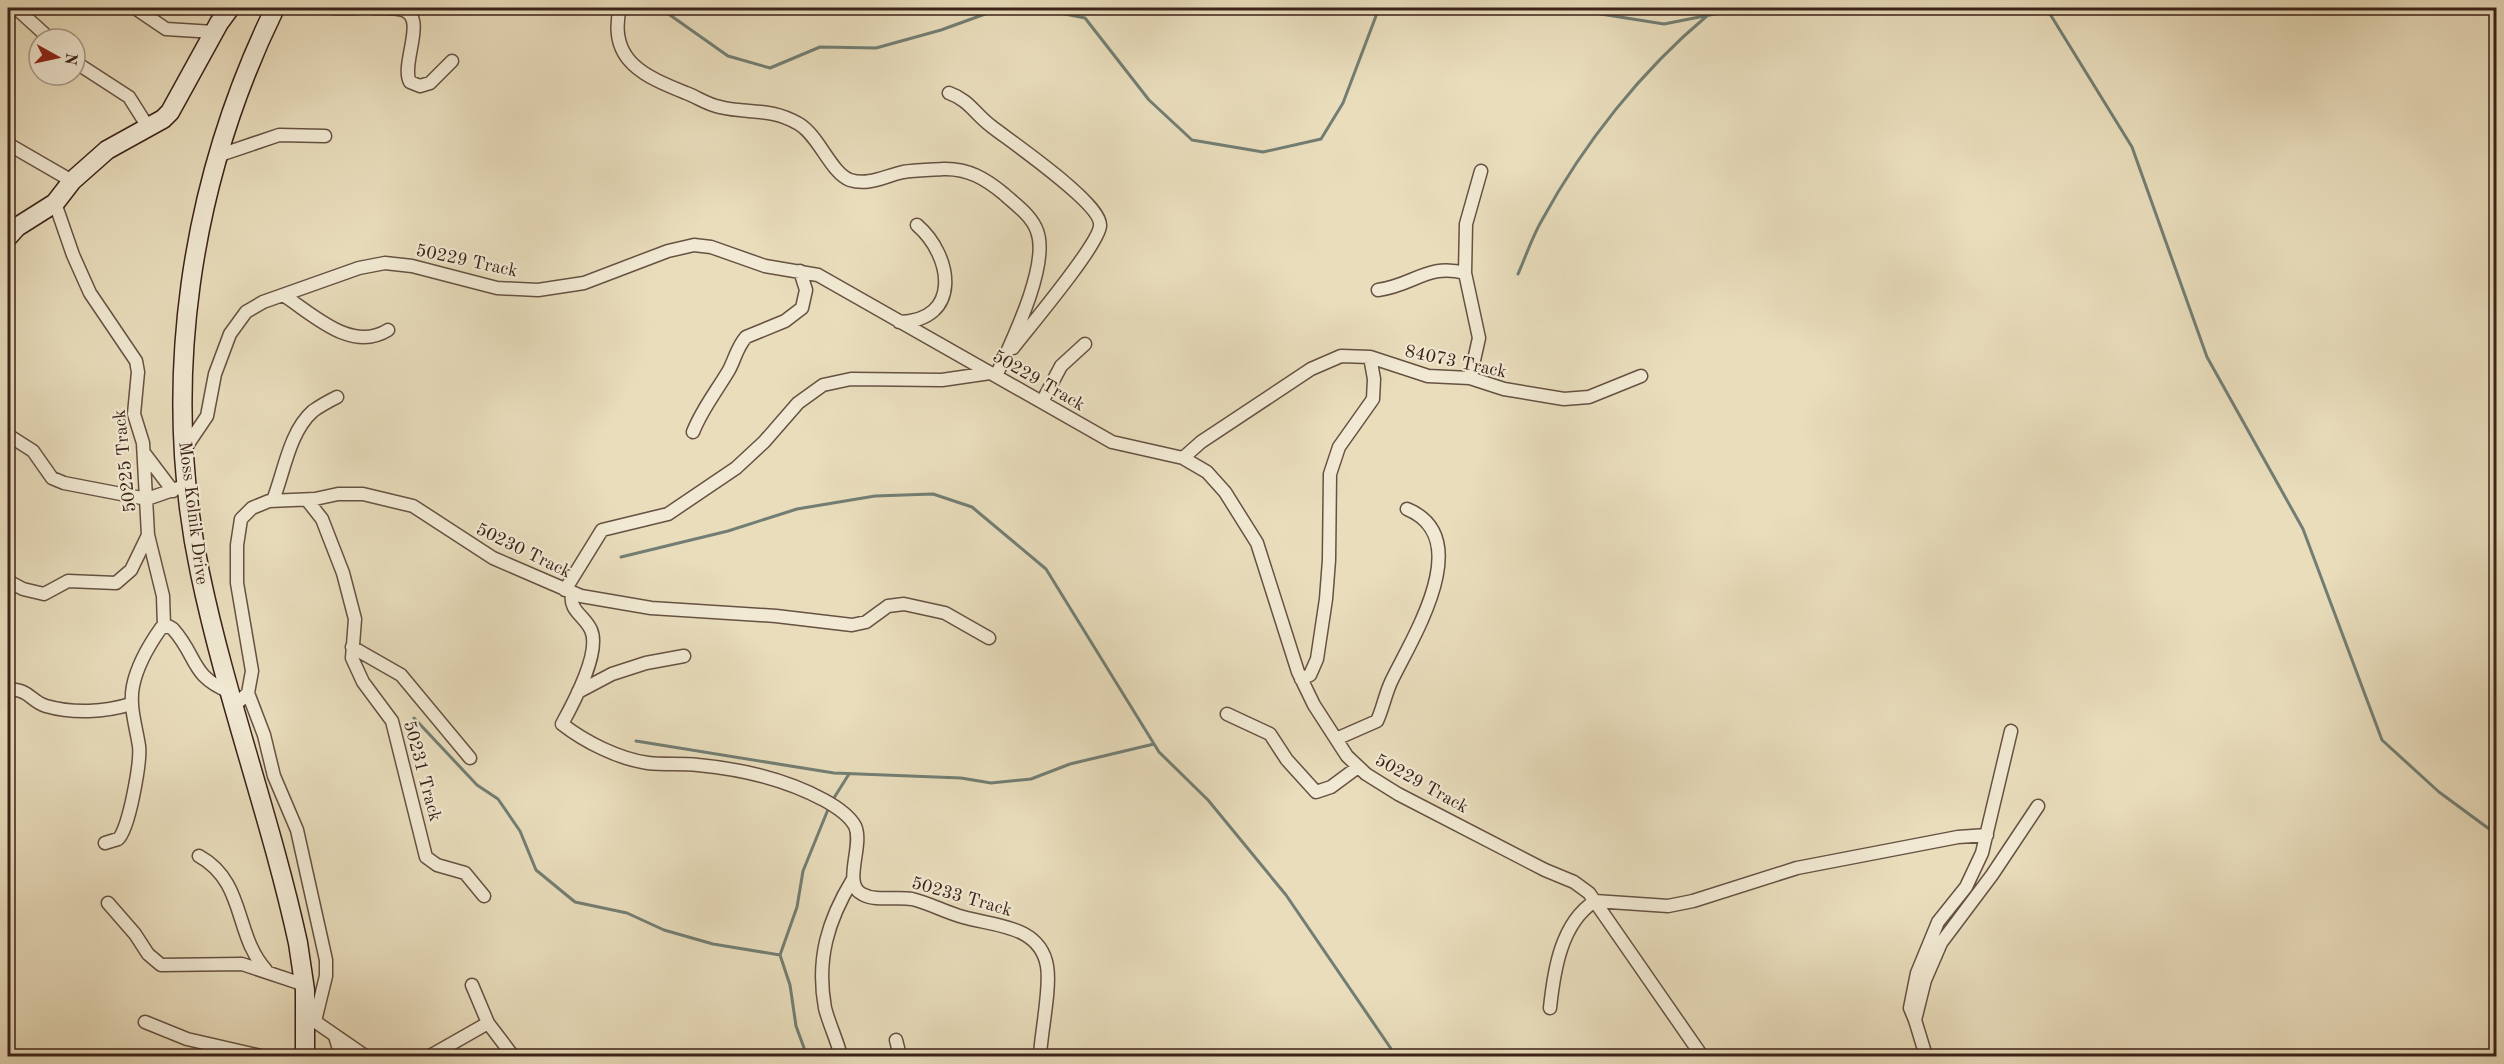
<svg xmlns="http://www.w3.org/2000/svg" width="2504" height="1064" font-family="'Old Standard TT',serif">
<style>
.lines{fill:none;stroke-linecap:round;stroke-linejoin:round}
.stream{stroke:#727e73;stroke-width:3}
.street-casing{stroke:#665142;stroke-width:15}
.secondary-casing{stroke:#3b2219;stroke-width:21}
.street{stroke:#f1e9d3;stroke-width:12}
.secondary{stroke:#f1e9d3;stroke-width:18}
.labels{text-anchor:middle;stroke-width:4.5;stroke-linejoin:round;paint-order:stroke}
.street-label{font-size:18px;fill:#3b2219;stroke:#f1e9d3}
</style>
<rect width="100%" height="100%" fill="#e9ddbc"/>
<filter id="stains"><feTurbulence type="fractalNoise" baseFrequency=".00333" numOctaves="4"/><feColorMatrix values="0 0 0 0 .2 0 0 0 0 .09 0 0 0 0 .02 0 0 0 .5 -.17"/></filter>
<radialGradient id="worn" r=".72"><stop offset=".6" stop-color="#630" stop-opacity="0"/><stop offset="1" stop-color="#630" stop-opacity=".3"/></radialGradient>
<g class="lines">
<path class="stream" d="M660,8L728,56L770,68L820,47L876,48L941,30L999,9L1035,8L1085,18L1149,100L1192,140L1263,152L1321,139L1343,103L1379,8
M1563,8L1664,24L1745,8
M2035,8L2050,14L2132,147L2207,357L2303,529L2382,740L2439,792L2496,834
M1518,274C1526,256 1532,237 1542,220C1584,143 1641,71 1708,15
M621,557L728,531L797,509L875,496L933,494L972,507L1046,569L1159,752L1208,800L1286,895L1396,1056
M414,718L477,785L498,799L520,831L536,870L575,902L627,913L664,930L713,944L780,955
M636,741L834,773L961,778L991,783L1031,779L1070,764L1154,744
M832,801L849,774
M807,1056L796,1026L790,985L780,955L797,907L803,871L829,807"/>
<g class="street-casing">
<path id="street" d="M16,8L50,39
M135,8L166,29L214,32
M335,8H357
M374,8C384,8 394,7 403,10C428,17 400,65 410,82L420,86L430,83L452,61
M620,8C607,61 646,77 686,93C697,97 708,105 720,107C748,114 770,107 799,124C819,136 831,173 850,180C868,186 885,176 903,172C916,170 930,170 943,169C968,168 986,179 1004,194C1016,205 1032,216 1037,231C1050,265 1011,343 996,376
M75,62L129,97L148,127
M949,93C969,100 975,114 991,126C1010,141 1103,204 1100,226C1098,246 1029,327 1013,348
M8,144L72,181
M217,156L279,135L325,136
M55,203L73,255L90,293L136,361L138,372L134,414L143,443L148,535L163,596L164,626
M1378,290C1415,285 1427,263 1465,273
M283,295C313,314 351,353 388,330
M899,322C962,321 953,256 917,225
M1470,378L1479,338L1465,273L1466,224L1481,171
M1042,402L1061,366L1085,344
M693,432C702,409 716,392 729,370C735,359 737,347 746,337L785,321L802,308L806,290L800,271
M8,435L33,451L52,478L64,483L147,499L187,485
M184,450L207,416L215,374L230,334L246,312L263,302L359,268L385,263L412,266L497,288L538,290L584,283L668,251L694,245L711,247L765,266L818,275L1112,442L1183,458L1207,472L1225,492L1257,543L1298,672L1314,705L1347,756L1366,774L1398,794L1545,870L1574,882L1589,893L1702,1056
M145,454L173,491
M1183,458L1201,442L1311,369L1341,356L1370,357L1428,376L1470,378L1504,389L1564,399L1589,397L1641,376
M273,500C284,473 289,432 313,411C320,406 329,401 337,397
M307,500L322,519L343,573L355,619L352,658L363,682L392,721L426,857L437,865L465,873L484,896
M8,581L23,589L44,594L68,581L116,583L131,570L148,535
M565,590L602,530L668,514L736,468L764,442L798,403L823,385L851,379L942,380L990,373
M572,594C569,611 584,615 591,630C601,652 573,704 562,724C585,742 619,759 648,763C665,765 681,763 698,765C741,769 785,779 824,800C835,806 849,815 855,826C864,845 842,884 862,894C876,902 896,896 912,899C929,903 945,912 963,917C994,926 1040,925 1047,966C1051,988 1041,1032 1040,1056
M352,647L401,675L470,758
M1301,679L1310,675L1317,659L1326,599L1329,560L1330,474L1339,447L1373,399L1374,379L1370,357
M8,689C31,690 30,701 46,706C74,714 105,712 131,704
M578,692L612,674L646,663L684,656
M248,693L264,735L274,776L297,830L326,960V976L315,1021
M234,706L248,693L252,671L237,583V545L241,519L252,508L269,501L315,499L338,494H363L413,506L493,558L581,596L651,608L776,616L852,625L866,622L888,606L904,604L945,613L989,638
M1227,714L1270,734L1287,760L1316,792L1331,787L1358,767
M1336,739L1377,721C1383,708 1385,695 1391,682C1412,638 1477,538 1407,509
M105,843L118,839C129,830 141,761 139,746C136,726 129,706 133,686C137,666 149,645 161,628L168,626L173,629C198,657 190,676 230,692
M199,856C246,882 234,935 266,970
M108,903L135,934L148,954L161,965L242,964L305,985
M472,985L488,1023L513,1056
M1550,1008C1554,970 1561,923 1595,901L1668,906L1693,901L1797,868L1958,837L1987,835
M310,1018L365,1056
M1915,1020L1910,1008L1917,973L1938,922L1966,887L1982,853L2011,731
M145,1022L187,1039L261,1056
M335,1036L341,1056
M896,1040L900,1056
M430,1056L488,1023
M841,1056C837,1040 829,1024 825,1008C816,959 828,920 853,879
M1926,1056L1915,1020L1925,980L1941,943L1992,875L2038,806"/>
</g>
<g class="secondary-casing">
<path id="secondary" d="M275,8C190,182 160,383 200,573C226,698 271,819 298,943L305,990V1056
M8,237L17,227L55,203L72,181L107,150L163,119L170,112L219,23L230,8"/>
</g>
<use href="#street" class="street"/>
<use href="#secondary" class="secondary"/>
</g>
<g class="labels">
<g class="street-label">
<text transform="translate(467 260) rotate(12)" y="6">50229 Track</text>
<text transform="translate(1456 361) rotate(12)" y="6">84073 Track</text>
<text transform="translate(1039 380) rotate(30)" y="6">50229 Track</text>
<text transform="translate(124 461) rotate(-96)" y="6">50225 Track</text>
<text transform="translate(194 513) rotate(83)" y="6">Moss Kolnik Drive</text>
<text transform="translate(524 550) rotate(26)" y="6">50230 Track</text>
<text transform="translate(423 771) rotate(75)" y="6">50231 Track</text>
<text transform="translate(1422 783) rotate(29)" y="6">50229 Track</text>
<text transform="translate(962 896) rotate(16)" y="6">50233 Track</text>
</g>
</g>
<rect width="2504" height="1064" fill="none" stroke="#e9ddbc" stroke-width="30"/>
<rect x="9" y="9" width="2486" height="1046" fill="none" stroke="#3b2219" stroke-width="3"/>
<rect x="15" y="15" width="2474" height="1034" fill="none" stroke="#3b2219" stroke-width="1.5"/>
<g transform="translate(57 57) rotate(98)"><circle r="28" fill="#f1e9d3" stroke="#a89989" stroke-width="1.5"/>
<path d="M0-4.5L10 22L0 15L-10 22Z" fill="#8f2418"/>
<text y="-9" font-size="16" font-weight="bold" text-anchor="middle" fill="#3b2219">N</text>
</g>
<rect width="100%" height="100%" filter="url(#stains)"/>
<rect width="100%" height="100%" fill="url(#worn)"/>
</svg>
